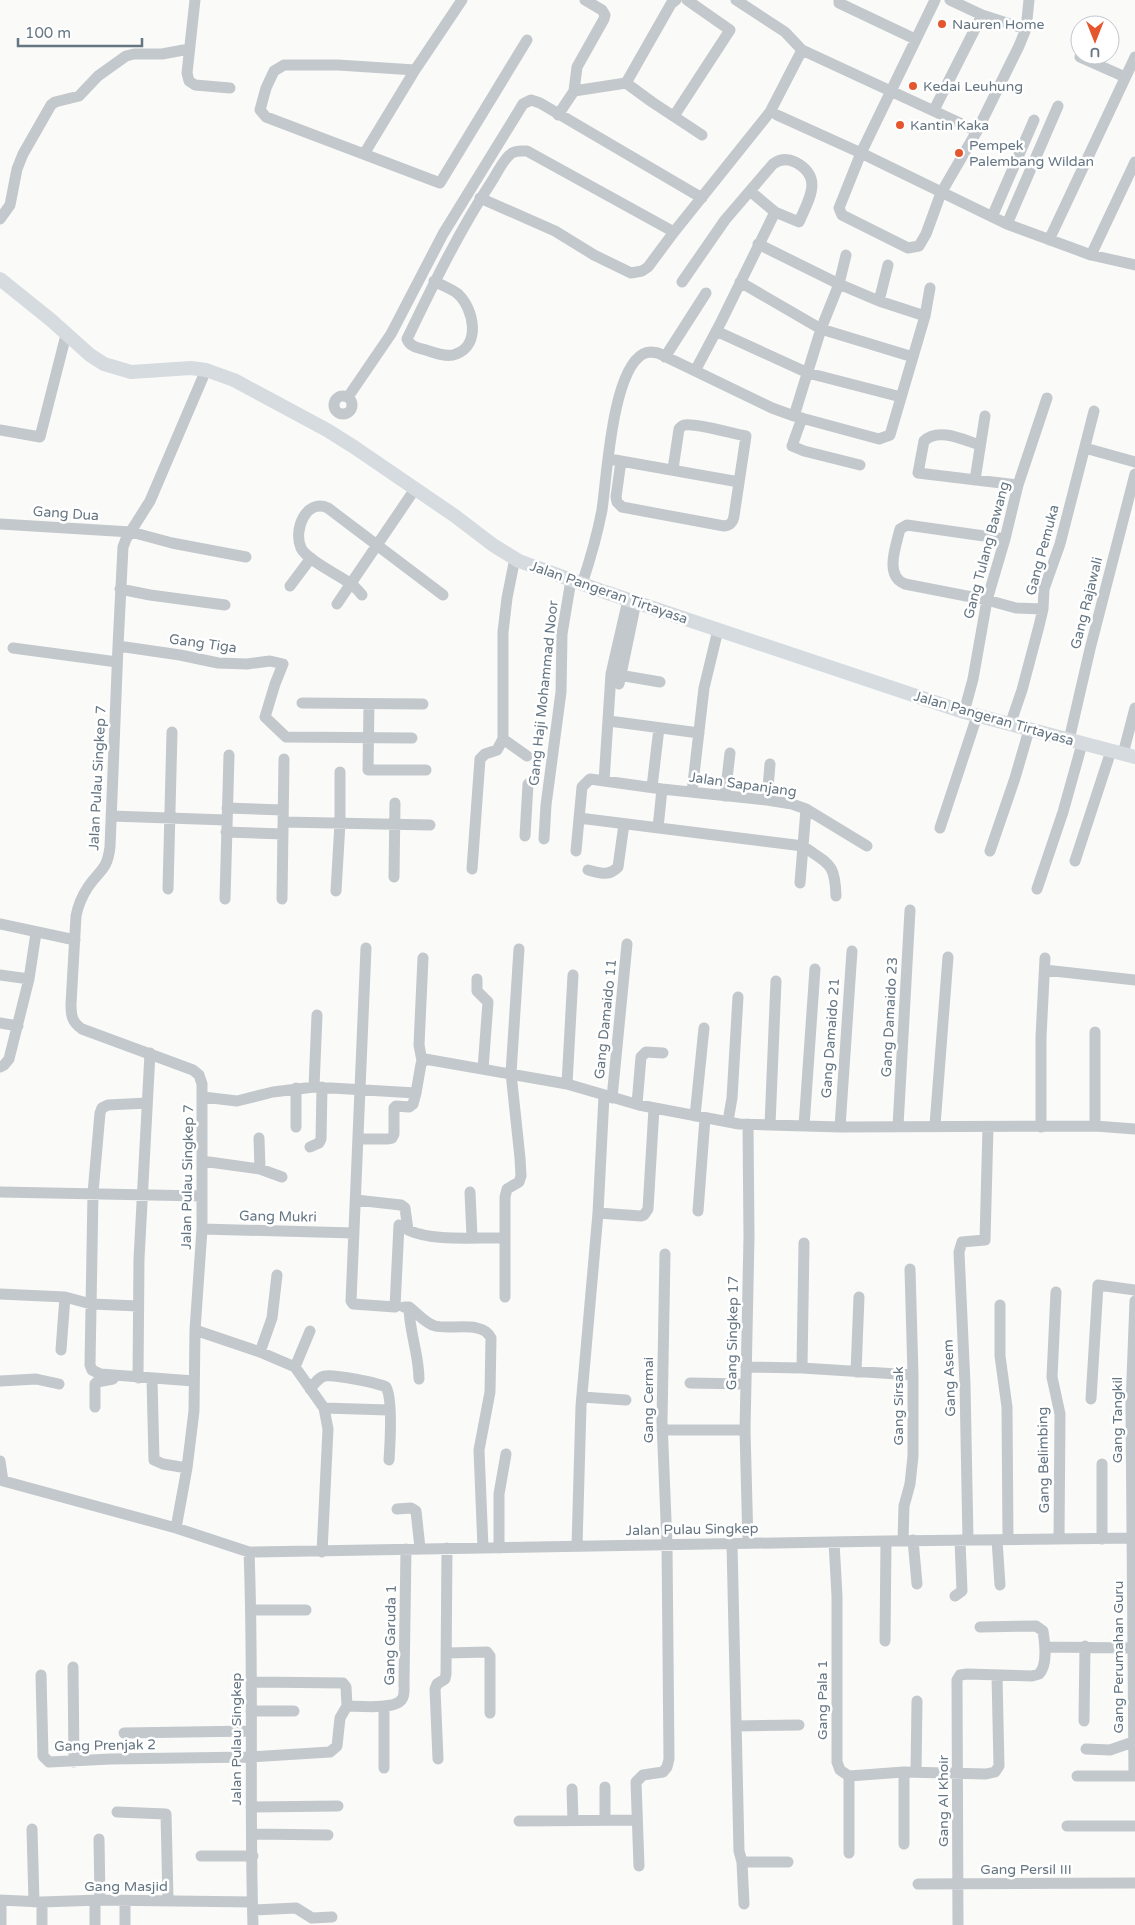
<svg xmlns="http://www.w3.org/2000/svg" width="1135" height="1925" font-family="'Varela Round',sans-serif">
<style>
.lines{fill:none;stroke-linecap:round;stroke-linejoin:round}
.minor{stroke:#c3c8cc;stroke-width:11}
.major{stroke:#d6dbdf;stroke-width:14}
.poi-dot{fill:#e4572e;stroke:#fff;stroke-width:2}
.labels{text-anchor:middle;stroke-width:5;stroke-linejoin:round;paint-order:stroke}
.poi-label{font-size:14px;fill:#657683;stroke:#fff;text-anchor:start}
.street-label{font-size:14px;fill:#657683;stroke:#fff}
</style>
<rect width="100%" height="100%" fill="#fafaf8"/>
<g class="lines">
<path class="minor" d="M195,0L187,73L189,81L195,85L230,88
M676,0L671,4L626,83L652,102L702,135
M736,0L785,32L802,50L977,131
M839,0V3L915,39
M935,0L861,153L839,208L842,215L908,248L919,246L926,234L941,193L977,131L1019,46L1026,29L1029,0
M950,0L982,15L1026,29
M1080,57L1125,77
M415,70L338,65H284L274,71L266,88L260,110L266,117L440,183L527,40
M574,91L626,83
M934,110L982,15
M558,115L574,91L577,67L604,19L605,15L602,10L585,0
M777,115L861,153L1007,224L1091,255L1135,265
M674,116L730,30L687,0
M364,154L415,70L462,0
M480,198L555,231L594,255L631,273L642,271L648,267L674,232L770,112L802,50
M992,217L1034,120
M0,219L10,205L17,169L23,154L51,105L55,102L79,96L98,76L126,56L134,54H162L189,49
M1007,224L1058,106
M1049,240L1135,57
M758,244L839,284L879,301L925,316
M1091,255L1135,162
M434,281C441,285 452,289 458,294C474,309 481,345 456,354C447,358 435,353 426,350C418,348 410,347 407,339C433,285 459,231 492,181C498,172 503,159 512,153C517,150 521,151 527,151L674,232
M682,282L725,220L773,164C780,159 787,158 795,162C824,177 809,199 799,222L775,212L750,191
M740,282L821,329L913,357
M879,301L888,265
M716,331L808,373L901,397
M665,357L706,293
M695,371L721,322L775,212
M334 405a9 9 0 1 1 18 0a9 9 0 1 1-18 0Z
M348,397L391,334L443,234L523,104L531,100L540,103L702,198
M794,416L821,329L839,284L846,255
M802,418L792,446L804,451L860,465
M0,430L40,437L66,335
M980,445C964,440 938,427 924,441L918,473L1018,485
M1085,448L1135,462
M615,460L739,482
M621,461L616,497L617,502L622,507L724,526C731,525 733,522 734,516L746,436C733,434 697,423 685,425C682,425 681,427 679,429L673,469
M975,480L985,416
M0,524L131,532L172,543L246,557
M1005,539L907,525L900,529C896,546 884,576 905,584L987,600L1016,608L1043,609
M582,584C590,560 597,536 602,510C607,476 612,371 643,354C648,351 653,352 658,353L772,408L794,416L879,439L890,435L925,316L930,288
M290,586L311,558
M120,589L150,595L225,605
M362,595C358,590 353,585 348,582C337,574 307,560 301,548C293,530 306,498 328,508L443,595
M337,604L415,489
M118,646L180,655L218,663L247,664L270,661L283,664L275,684L265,717L286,737L412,738
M13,648L117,662
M613,674L660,682
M619,684L636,602
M302,703L423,704
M369,704L368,770H426
M964,712L973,679L987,600L1005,539L1018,485L1047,398
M609,721L699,733
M1010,725L1022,690L1039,626L1043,609L1044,589L1060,544L1094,411
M503,739L527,756
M1069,740L1090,649L1135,474
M1123,754L1135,708
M604,781L611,674L628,600
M652,787L659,728
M692,792L704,688L718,630
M725,796L730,753
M767,800L770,764
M227,808L283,810
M111,816L226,820
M579,818L803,846C829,865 835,862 836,896
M283,822L430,825
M658,828L662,789
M940,828L977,716
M226,832L283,834
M525,836L528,784
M544,839L546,805L561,692L562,634L571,580
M576,851L582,787L590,779L662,789L767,800L792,804L806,809L867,846
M990,851L1015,778L1029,730
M1075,861L1111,751
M472,869L480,759L485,754L497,750L503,739V632L507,598L515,558
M588,870C600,873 608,877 618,867L624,824
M394,877L395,803
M800,883L806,809
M168,889L172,732
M1037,889L1063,812L1082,744
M336,891L340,823V772
M225,899L229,755
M282,899L284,759
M0,924L75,940
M366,948L351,1301L353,1304L395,1307L399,1225
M1045,970L1135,980
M0,975L29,979
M477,979V991L488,1002L483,1069
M0,1023L18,1026
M1095,1032V1126
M422,1061L419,1045L423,958
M0,1067L4,1065L9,1059L29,979L36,933
M567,1084L573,975
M314,1087L317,1015
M296,1088V1127
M203,1097L237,1101L273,1092L314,1087L416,1093L421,1064L425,1059L567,1084L639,1105L739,1124L840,1127L1095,1126L1135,1129
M612,1098L627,944
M147,1103L108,1105L102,1108L100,1113L93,1193L90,1365L92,1370L100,1374L194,1381
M637,1104L641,1057L646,1052L663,1053
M695,1116L704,1028
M728,1121L732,1098L738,997
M770,1125L776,981
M935,1125L948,957
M804,1126L815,969
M898,1126L910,910
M840,1127L852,951
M1041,1127V1037L1045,958
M259,1138L260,1169
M358,1139H387L392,1138L394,1134V1108L396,1106L409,1107L413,1104L416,1093
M310,1147L319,1143L321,1139L322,1087
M202,1161L260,1169L282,1177
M0,1192L202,1196
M470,1192L472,1237
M356,1200L401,1205L405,1208L408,1230C434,1242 476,1237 505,1238
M698,1211L705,1118
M598,1213L641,1216L644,1215L648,1209L654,1108
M202,1229L354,1233
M1056,1292L1052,1377L1060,1414L1059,1539
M0,1294L65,1297L91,1304L138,1306
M505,1297V1197L507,1189L519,1182L521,1176L520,1158L511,1073L519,949
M1000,1305V1356L1007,1407L1008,1539
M404,1307H409C409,1331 419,1354 419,1379
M409,1307C417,1313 426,1324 435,1326C451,1330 483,1320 491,1338L490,1392L479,1450L483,1548
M195,1330L260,1352L295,1367L324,1408L328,1429L322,1552
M61,1350L65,1297
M260,1352L272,1318L277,1275
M295,1367L310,1331
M746,1367L802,1368L913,1375
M802,1368L804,1243
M856,1372L859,1297
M138,1378L139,1259L150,1053
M152,1379L154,1460L163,1464L187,1468
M0,1381L36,1379L59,1384
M690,1383L746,1384
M310,1389C314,1384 319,1377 325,1376C334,1374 378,1383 386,1387C393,1399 390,1445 389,1460
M582,1397L626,1400
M1091,1399L1098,1285L1135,1290
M95,1407V1384L97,1382L113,1379
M324,1408L389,1410
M662,1430H745
M0,1461L3,1481
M0,1480L176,1528L249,1552L886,1541L1135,1538
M397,1509L411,1508L416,1511L420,1548
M176,1528L187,1468L194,1411L195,1330L202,1229V1084L199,1075L193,1070L82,1029C72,1022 71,1016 71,1004L76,916C78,906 82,896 88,887C100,869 107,871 110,847L118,646L123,547L126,539L150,501L206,370
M1102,1539V1464
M913,1540L917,1584
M968,1540L965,1384L959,1252L962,1242L985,1240L988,1127
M997,1540L1000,1585
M903,1541L904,1506L910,1484L913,1456V1375L910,1269
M834,1542L837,1596V1762L840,1770L849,1776V1853
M748,1543L745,1430L749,1237L748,1124
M732,1544L739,1851L742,1862L744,1904
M577,1546L581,1406L598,1213L604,1096
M499,1548V1494L506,1454
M249,1552C254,1676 249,1801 253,1925
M955,1596L962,1591L960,1540
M251,1610H306
M885,1641L886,1541
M1045,1647L1133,1648
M447,1653L487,1652L490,1656V1713
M73,1667L74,1762
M41,1675L43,1756L49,1762L111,1759L250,1757L330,1752L337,1746L340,1718L347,1706
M251,1682L343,1683L346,1687L347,1706
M347,1706C359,1706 396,1710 402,1699C405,1695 404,1688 404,1683L406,1549
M384,1706V1768
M251,1711H294
M1084,1721L1085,1646
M737,1726L799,1725
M124,1733L251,1731
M1086,1749L1110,1750L1133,1742
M438,1759L435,1689L437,1684L445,1679L446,1674L447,1548
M904,1772V1844
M916,1772L917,1701
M849,1776L904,1772L986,1774L995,1772L999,1766L997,1676
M1077,1776H1135
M1134,1776L1131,1404L1135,1301
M572,1789L573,1820
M251,1807L338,1806
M117,1812L166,1814L168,1900
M605,1820V1787
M519,1821L637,1820
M1067,1826H1135
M32,1829L34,1902
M253,1834L328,1835
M99,1839L100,1900
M201,1856H253
M742,1862H788
M639,1866L636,1782L643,1775L663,1772L667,1767L669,1759L667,1545L662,1421L665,1254
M918,1884L1135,1883
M0,1900L42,1902L100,1900L252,1902
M1,1900V1925
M253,1910L296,1908L312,1918L332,1917
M42,1925V1902
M95,1925V1901
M125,1925V1901
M958,1925L957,1680L960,1675L967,1674L1032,1676L1039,1674C1048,1665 1045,1644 1043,1631L1036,1626L980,1627"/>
<path class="major" d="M0,279L51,320L90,355L104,364L131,372L191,368L206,370L234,380L327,430L354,447L455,516L493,545L519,561L605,592L964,712L1135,757"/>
</g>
<g class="poi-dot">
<circle cx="942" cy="24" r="5"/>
<circle cx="913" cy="86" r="5"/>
<circle cx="900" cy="125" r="5"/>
<circle cx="959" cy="153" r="5"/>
</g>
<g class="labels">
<g class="poi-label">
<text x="952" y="29">Nauren Home</text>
<text x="923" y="91">Kedai Leuhung</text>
<text x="910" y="130">Kantin Kaka</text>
<text x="969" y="150">Pempek<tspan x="969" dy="16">Palembang Wildan</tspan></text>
</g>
<g class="street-label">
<text transform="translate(66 513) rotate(4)" y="5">Gang Dua</text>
<text transform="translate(986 550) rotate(-75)" y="5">Gang Tulang Bawang</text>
<text transform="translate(1042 550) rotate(-75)" y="5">Gang Pemuka</text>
<text transform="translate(609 592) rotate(19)" y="5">Jalan Pangeran Tirtayasa</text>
<text transform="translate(1086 603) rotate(-76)" y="5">Gang Rajawali</text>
<text transform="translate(203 643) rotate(8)" y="5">Gang Tiga</text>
<text transform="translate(543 693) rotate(-84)" y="5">Gang Haji Mohammad Noor</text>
<text transform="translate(994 718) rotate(16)" y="5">Jalan Pangeran Tirtayasa</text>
<text transform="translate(97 778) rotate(-87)" y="5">Jalan Pulau Singkep 7</text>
<text transform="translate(743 784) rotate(8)" y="5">Jalan Sapanjang</text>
<text transform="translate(889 1017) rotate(-87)" y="5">Gang Damaido 23</text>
<text transform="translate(605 1019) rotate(-84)" y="5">Gang Damaido 11</text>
<text transform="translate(830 1038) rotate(-86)" y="5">Gang Damaido 21</text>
<text transform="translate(187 1177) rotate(-89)" y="5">Jalan Pulau Singkep 7</text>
<text transform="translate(278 1216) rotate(1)" y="5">Gang Mukri</text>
<text transform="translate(732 1333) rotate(-89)" y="5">Gang Singkep 17</text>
<text transform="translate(949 1378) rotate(-92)" y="5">Gang Asem</text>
<text transform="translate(648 1400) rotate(-90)" y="5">Gang Cermai</text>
<text transform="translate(898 1406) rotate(-90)" y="5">Gang Sirsak</text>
<text transform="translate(1117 1420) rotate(-90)" y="5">Gang Tangkil</text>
<text transform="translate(1043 1460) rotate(-91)" y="5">Gang Belimbing</text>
<text transform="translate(692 1529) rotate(-1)" y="5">Jalan Pulau Singkep</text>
<text transform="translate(390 1635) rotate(-89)" y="5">Gang Garuda 1</text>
<text transform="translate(1118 1657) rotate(-90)" y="5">Gang Perumahan Guru</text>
<text transform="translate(822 1700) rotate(-90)" y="5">Gang Pala 1</text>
<text transform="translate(236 1739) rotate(-90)" y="5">Jalan Pulau Singkep</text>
<text transform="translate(105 1745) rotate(-1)" y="5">Gang Prenjak 2</text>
<text transform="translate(943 1801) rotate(-90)" y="5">Gang Al Khoir</text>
<text x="1026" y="1874">Gang Persil III</text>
<text x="126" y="1891">Gang Masjid</text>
</g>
</g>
<g transform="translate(1095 40) rotate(180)"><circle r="24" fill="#ffffff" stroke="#c1c8cd"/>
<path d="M0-4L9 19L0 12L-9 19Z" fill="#e4572e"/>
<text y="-8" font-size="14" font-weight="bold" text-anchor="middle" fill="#657683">U</text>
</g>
<path d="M18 38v8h124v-8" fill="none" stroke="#657683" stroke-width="2.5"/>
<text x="25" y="38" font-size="15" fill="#657683" stroke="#ffffff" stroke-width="4" paint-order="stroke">100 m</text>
</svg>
